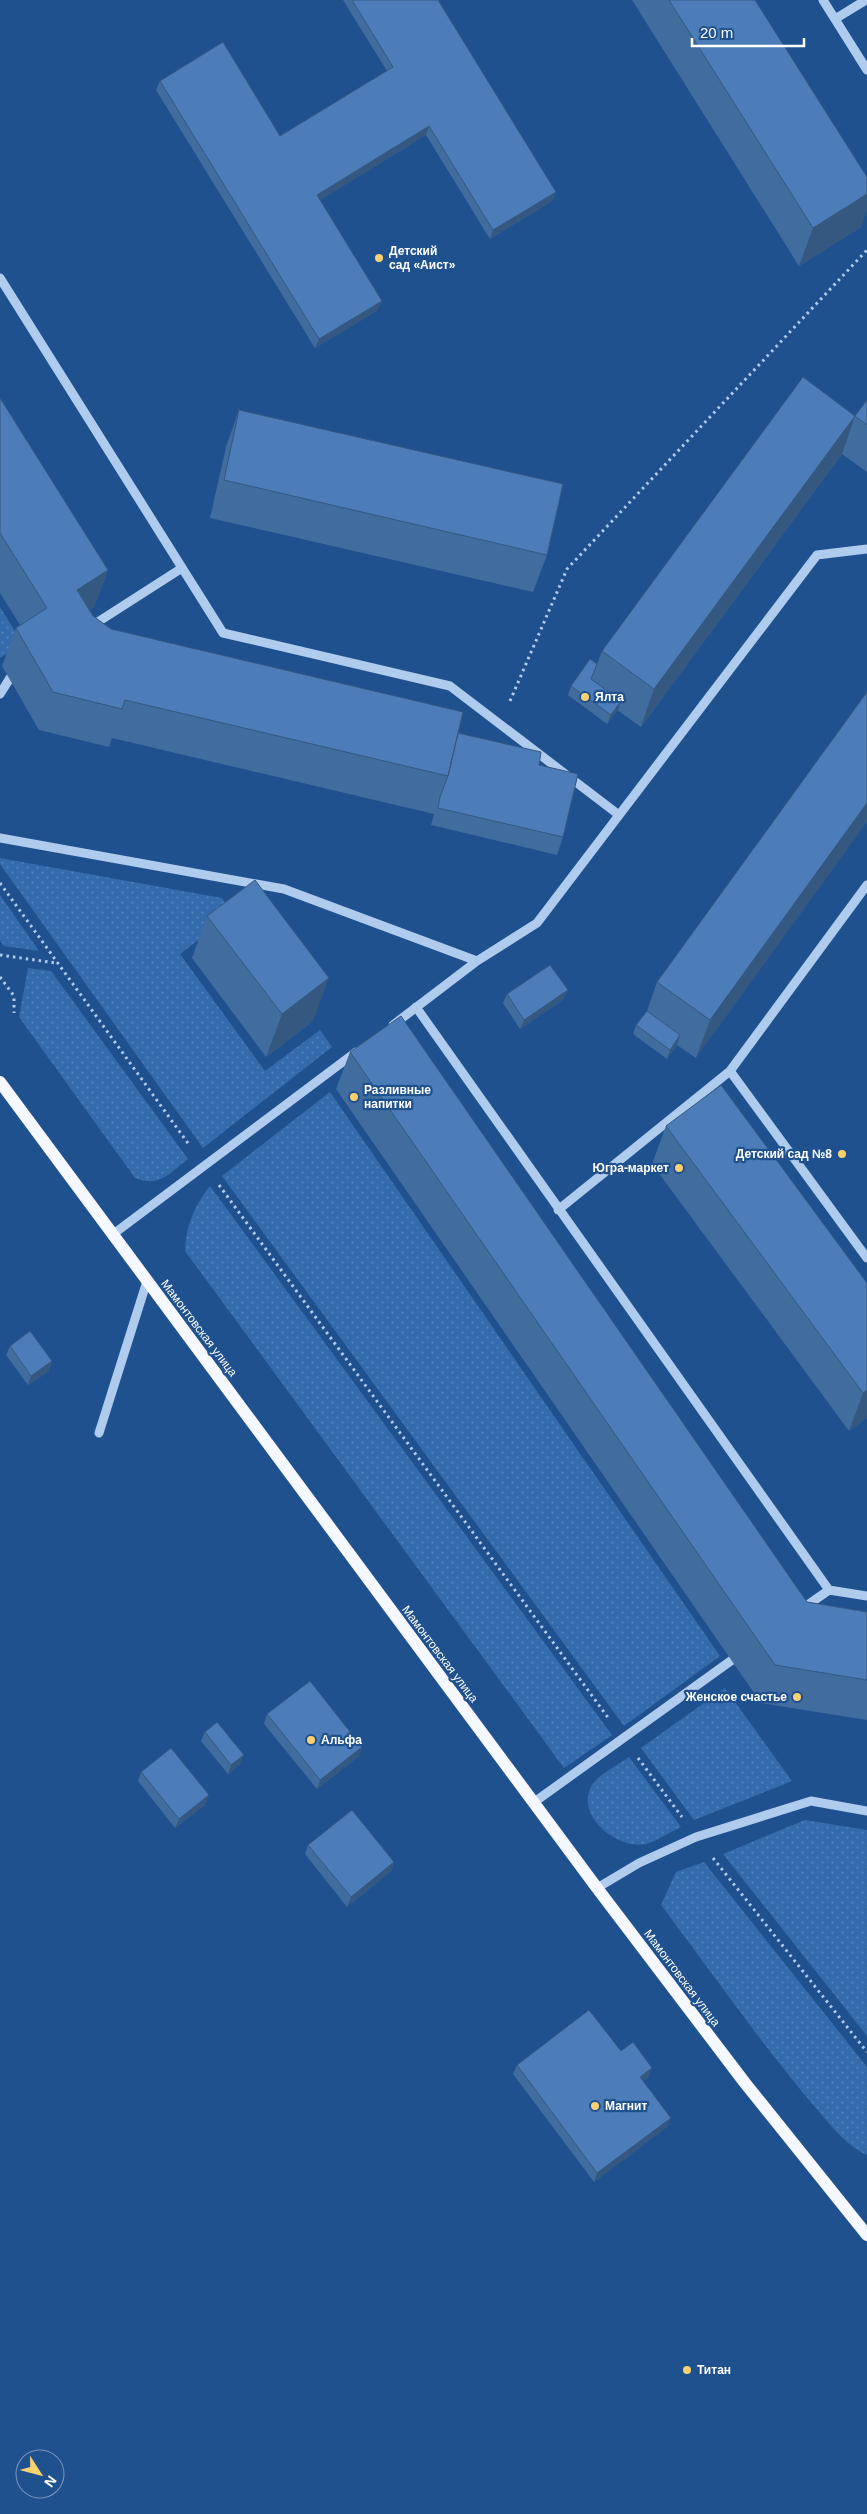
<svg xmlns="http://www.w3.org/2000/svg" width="867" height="2514" font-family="Helvetica,sans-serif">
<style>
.grass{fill:url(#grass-dots)}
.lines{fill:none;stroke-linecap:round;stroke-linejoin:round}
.path{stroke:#afcbed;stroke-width:3;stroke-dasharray:2.5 4;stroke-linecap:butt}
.minor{stroke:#afcbed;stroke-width:9}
.major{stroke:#f5f9ff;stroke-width:12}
.wall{fill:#416c9e}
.shaded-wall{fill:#355881}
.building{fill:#4c7db8;stroke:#355881}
.poi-dot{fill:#fad170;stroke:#20518f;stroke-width:2}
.labels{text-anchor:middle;stroke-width:4.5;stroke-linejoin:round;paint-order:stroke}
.poi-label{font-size:12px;font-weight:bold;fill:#fff;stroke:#20518f;text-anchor:start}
.street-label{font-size:12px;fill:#fff;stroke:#20518f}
</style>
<defs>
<pattern id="grass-dots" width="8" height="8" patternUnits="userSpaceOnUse" patternTransform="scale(1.25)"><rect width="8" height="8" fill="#336bac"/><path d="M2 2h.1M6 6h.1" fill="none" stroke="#5281b8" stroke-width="1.8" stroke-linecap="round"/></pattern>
</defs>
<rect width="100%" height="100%" fill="#20518f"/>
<path class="grass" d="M0,607L23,644L0,658Z
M0,858L222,898L233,914L180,954L265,1071L320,1030L332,1047L203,1148L0,864Z
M0,895L39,951L4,946L0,940Z
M28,968L51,971L188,1159C169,1173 160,1188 135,1178L19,1017Z
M330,1092L720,1656L624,1726L222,1176Z
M210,1186L612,1735L564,1768L185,1251C186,1226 194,1206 210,1186Z
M725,1688L792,1781L694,1820L641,1748Z
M629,1757L681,1827C670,1832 657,1841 646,1844C617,1850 574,1815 592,1785C599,1774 618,1765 629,1757Z
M805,1820L867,1830V2036L723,1854Z
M704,1862L867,2067V2155C844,2145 826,2119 809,2100C757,2038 710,1970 661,1905L676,1872Z"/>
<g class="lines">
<path class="path" d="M510,701L567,569L867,250
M0,883L190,1146
M0,955L56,963
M0,977L14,996V1013
M219,1185L609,1719
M638,1758L682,1817
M713,1858L867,2052"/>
<path class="minor" d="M823,0L867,70
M835,19L866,0
M0,278L223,633L450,686L619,815
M90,627L182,568
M0,694L10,678
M0,838L284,889L477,961
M416,1007L829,1590L867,1596
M393,1025L477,961L537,923L817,555L867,549
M730,1071L867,1258
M558,1210L730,1071L867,885
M112,1235L356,1052
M99,1433L147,1281
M802,1609L829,1590
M533,1803L732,1660
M597,1888L639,1863L696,1837L811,1801L867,1811"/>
<path class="major" d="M0,1082L597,1888L745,2083L867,2235"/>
</g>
<path class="wall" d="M343,0H438L556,192L552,201L490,239L426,135L320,200L378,310L315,348L156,90L160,81L280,136L387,71Z
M632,0H755L861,227L799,266Z
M0,398L108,570L94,607L90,610L93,616L111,629L458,733L539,765L563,837L557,855L431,825L434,814L112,738L109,747L39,730L2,666L16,628L20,625L0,593Z
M867,400V472L842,454L641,727L617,710L607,724L568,695L571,686L597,664L602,651L855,416Z
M239,410L547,555L533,592L210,518L226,447Z
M867,692L696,1058L677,1045L667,1059L633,1034L636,1025L647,1011L657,982Z
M207,916L313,1021L266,1057L192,958Z
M507,994L564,999L520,1029L503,1003Z
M350,1052L807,1602L867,1612V1720L761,1703L336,1089Z
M666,1126L867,1283V1418L849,1431L652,1164Z
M10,1346L49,1371L28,1385L6,1355Z
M267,1714L359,1756L317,1789L264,1724Z
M205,1732L240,1764L228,1774L201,1741Z
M141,1772L205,1805L175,1828L138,1781Z
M308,1845L394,1862L391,1871L347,1907L305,1854Z
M621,2051L649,2077L643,2081L667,2127L594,2182L513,2074L517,2065Z"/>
<path class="shaded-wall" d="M429,126L426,135L314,204L317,195Z
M556,192L552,201L490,239L493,230Z
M867,194V211L861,227L799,266L813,228Z
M382,301L378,310L315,348L319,339Z
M855,416L842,454L641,727L654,689Z
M108,570L94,607L63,628L77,590Z
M621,701L618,710L607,724L611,715Z
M867,803V822L696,1058L710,1020Z
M329,978L313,1021L266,1057L282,1014Z
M568,990L564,999L520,1029L524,1020Z
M680,1035L677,1045L667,1059L670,1050Z
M52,1361L49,1371L28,1385L31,1376Z
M867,1390V1418L849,1431L863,1393Z
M362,1747L359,1756L317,1789L320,1780Z
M244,1755L240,1764L228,1774L231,1765Z
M209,1795L205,1805L175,1828L179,1819Z
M394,1862L391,1871L347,1907L351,1897Z
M652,2068L649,2077L637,2086L640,2077Z
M671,2118L667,2127L594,2182L597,2173Z"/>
<path class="building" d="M352,0H438L556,192L493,230L429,126L317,195L382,301L319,339L160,81L223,42L280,136L393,67Z
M669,0H755L867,177V194L813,228Z
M803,377L855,416L654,689L602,651Z
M0,398L108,570L77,590L93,616L111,629L463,712L448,776L125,700L122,709L53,692L16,628L47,608L0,533Z
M867,400V425L855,416Z
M239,410L563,484L547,555L224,480Z
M590,659L597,664L591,679L621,701L611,715L571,686Z
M867,692V803L710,1020L657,982Z
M458,733L541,752L539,765L578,774L563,837L438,808L440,797L448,776Z
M255,880L329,978L282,1014L207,916Z
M550,965L568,990L524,1020L507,994Z
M647,1011L680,1035L670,1050L636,1025Z
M401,1016L807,1602L867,1612V1680L775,1665L350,1052Z
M721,1085L867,1283V1390L863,1393L666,1126Z
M30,1331L52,1361L31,1376L10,1346Z
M310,1681L362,1747L320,1780L267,1714Z
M217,1722L244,1755L231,1765L205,1732Z
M171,1748L209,1795L179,1819L141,1772Z
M352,1810L394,1862L351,1897L308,1845Z
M589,2010L621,2051L633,2042L652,2068L640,2077L671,2118L597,2173L517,2065Z"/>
<g class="poi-dot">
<circle cx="379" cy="258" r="5"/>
<circle cx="585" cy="697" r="5"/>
<circle cx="354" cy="1097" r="5"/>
<circle cx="842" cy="1154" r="5"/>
<circle cx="679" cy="1168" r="5"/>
<circle cx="797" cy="1697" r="5"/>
<circle cx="311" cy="1740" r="5"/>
<circle cx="595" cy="2106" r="5"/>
<circle cx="687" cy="2370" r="5"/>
</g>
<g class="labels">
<g class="poi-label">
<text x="389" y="255">Детский<tspan x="389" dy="14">сад «Аист»</tspan></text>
<text x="595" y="701">Ялта</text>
<text x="364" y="1094">Разливные<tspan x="364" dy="14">напитки</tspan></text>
<text x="832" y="1158" text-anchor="end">Детский сад №8</text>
<text x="669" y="1172" text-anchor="end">Югра-маркет</text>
<text x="787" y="1701" text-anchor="end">Женское счастье</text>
<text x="321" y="1744">Альфа</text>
<text x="605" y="2110">Магнит</text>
<text x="697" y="2374">Титан</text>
</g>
<g class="street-label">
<text transform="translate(199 1328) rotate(53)" y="4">Мамонтовская улица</text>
<text transform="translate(440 1654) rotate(53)" y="4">Мамонтовская улица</text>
<text transform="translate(682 1978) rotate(53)" y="4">Мамонтовская улица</text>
</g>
</g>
<g transform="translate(40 2474) rotate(126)"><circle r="24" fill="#20518f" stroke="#7997bc"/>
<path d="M0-4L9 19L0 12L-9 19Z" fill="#fad170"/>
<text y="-8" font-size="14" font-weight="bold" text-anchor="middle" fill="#ffffff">N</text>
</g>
<path d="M692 38v8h112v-8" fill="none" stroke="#ffffff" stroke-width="2.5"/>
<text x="700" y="38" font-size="15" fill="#ffffff" stroke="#20518f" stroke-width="4" paint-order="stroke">20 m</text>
</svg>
